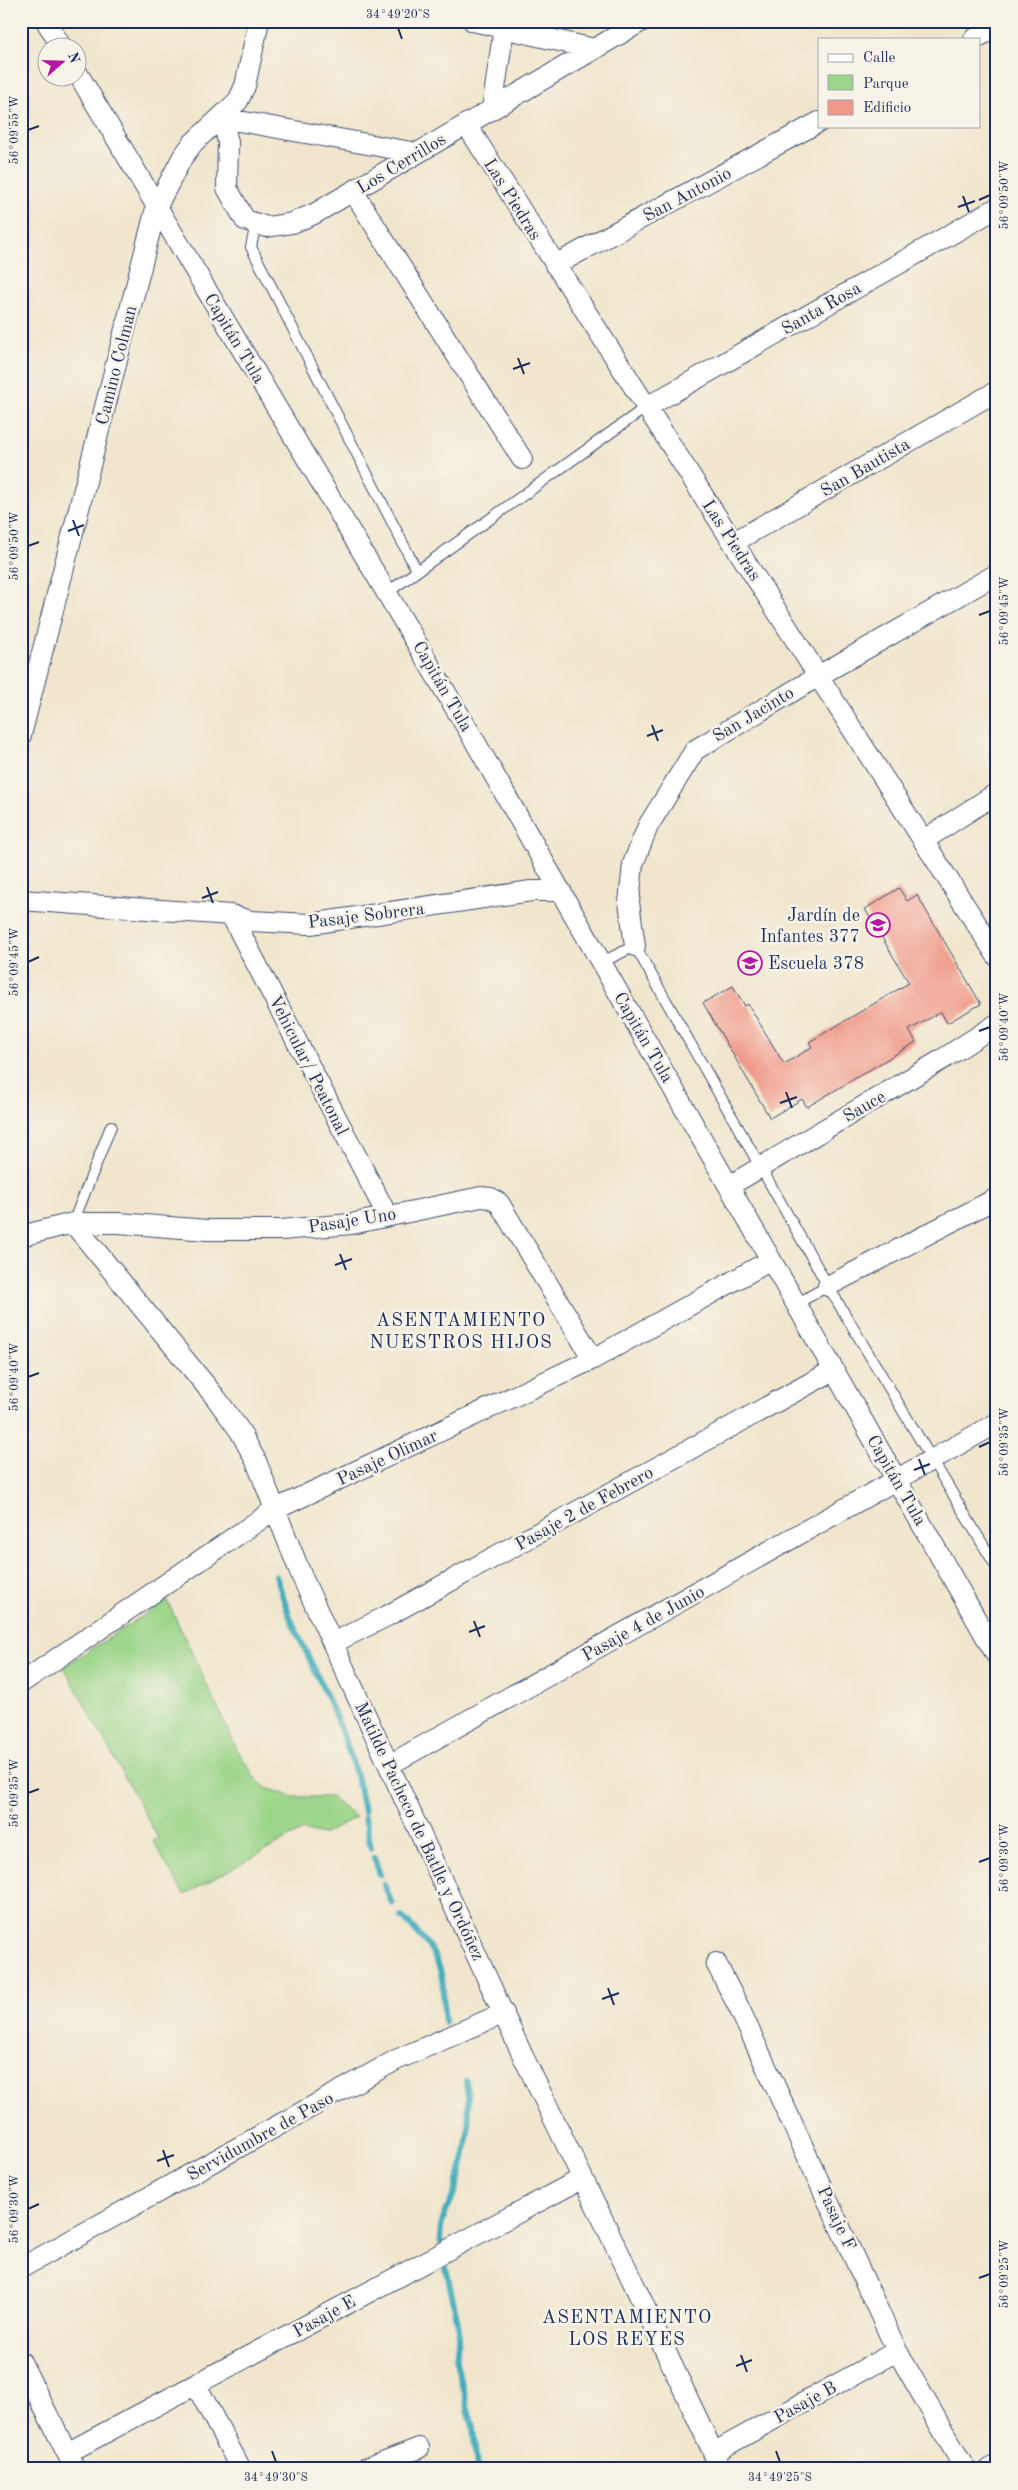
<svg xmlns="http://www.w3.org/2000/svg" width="1018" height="2490" font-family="'Old Standard TT',serif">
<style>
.green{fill:#9bd589;stroke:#5b8274}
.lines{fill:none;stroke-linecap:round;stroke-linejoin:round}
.stream{stroke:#3fadbd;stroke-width:6}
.building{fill:#f09887}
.lane-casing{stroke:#3b4a6f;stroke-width:12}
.street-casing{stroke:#3b4a6f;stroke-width:22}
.lane{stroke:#fff;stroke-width:10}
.street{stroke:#fff;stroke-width:20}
.ticks{fill:none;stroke:#1b2f5e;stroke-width:2}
.labels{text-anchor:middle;stroke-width:5;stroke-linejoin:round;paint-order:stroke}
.street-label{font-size:18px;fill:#1b2f5e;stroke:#f7f3e8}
.poi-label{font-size:18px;fill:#1b2f5e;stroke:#f7f3e8;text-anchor:end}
.neighbourhood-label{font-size:19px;letter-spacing:1px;fill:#1b2f5e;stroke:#f7f3e8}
.neatline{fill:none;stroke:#1b2f5e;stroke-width:2}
.ticks-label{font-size:12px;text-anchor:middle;fill:#1b2f5e}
</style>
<rect width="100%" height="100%" fill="#f7f3e8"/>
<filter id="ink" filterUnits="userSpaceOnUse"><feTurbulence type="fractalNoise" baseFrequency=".02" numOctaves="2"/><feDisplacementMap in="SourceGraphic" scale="10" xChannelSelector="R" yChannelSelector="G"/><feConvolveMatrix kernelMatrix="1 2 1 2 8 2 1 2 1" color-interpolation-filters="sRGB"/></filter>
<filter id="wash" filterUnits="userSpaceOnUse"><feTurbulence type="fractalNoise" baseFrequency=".0096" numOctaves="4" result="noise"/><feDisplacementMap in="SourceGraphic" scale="20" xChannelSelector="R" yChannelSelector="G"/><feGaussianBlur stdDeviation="1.12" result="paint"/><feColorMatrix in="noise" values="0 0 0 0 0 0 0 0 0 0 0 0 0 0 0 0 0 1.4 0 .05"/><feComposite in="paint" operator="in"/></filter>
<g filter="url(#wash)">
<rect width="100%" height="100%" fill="#f1e6cd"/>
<path class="green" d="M167,1600L238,1751L256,1779L266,1788L294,1797H331L356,1817L322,1835L303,1830L184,1895L153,1841L158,1838L64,1667Z"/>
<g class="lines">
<path class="stream" d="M276,1576C282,1592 286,1610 294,1626C323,1689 352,1741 364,1811
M365,1817L371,1848
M374,1857L380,1875
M384,1884L392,1904
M401,1916C419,1933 438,1953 442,1978C444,1993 443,2008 445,2022
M441,2243C437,2221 450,2208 456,2188C468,2152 472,2118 466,2081
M444,2258L459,2328L456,2362L473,2428L477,2469"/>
</g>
<g id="blocks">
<path class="building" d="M899,888L907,901L917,895L981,1004L947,1023L941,1012L909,1030L916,1042L807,1107L802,1099L770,1118L703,1003L733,986L745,1006L748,1004L784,1064L812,1047L809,1042L909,983L865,909Z"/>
</g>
</g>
<g filter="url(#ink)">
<use href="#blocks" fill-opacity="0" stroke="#3b4a6f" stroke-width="1"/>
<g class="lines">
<g class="lane-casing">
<path id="lane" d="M256,223L251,247L417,571
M388,592L645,408
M602,962L635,946L828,1286
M73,1223L111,1126
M796,1304L828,1286L997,1568"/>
</g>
<g class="street-casing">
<path id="street" d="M46,21L62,48
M473,21L594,49
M974,39L997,27
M78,74L473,738L997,1656
M492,109L505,21
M466,124C641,403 822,677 997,956
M417,153L222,118L228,142L227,188L245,220L267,227L292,223L314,214L642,21
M353,191L522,459
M555,265L819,122
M645,408L997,208
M734,542L997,391
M21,735L156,208L182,158L193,143L238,101L245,86L259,21
M924,840L997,793
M21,900L231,915L251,921L310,924L531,891H561
M231,915L387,1215
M635,946L629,902L633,864L648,826L695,750L820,675L997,574
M729,1186L943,1059L997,1024
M73,1223L216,1398L240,1431L256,1461L302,1577L522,2054L624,2263L721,2469
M21,1236L73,1223H119L207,1230H281L351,1224L481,1197L491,1198L499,1203L593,1359
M828,1286L997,1198
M333,1643L387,1616L834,1370
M21,1683L274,1510L593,1359L771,1260
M389,1765L997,1423
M716,1963L740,2010L897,2351L965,2469
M21,2268L396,2060L504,2013
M21,2362L75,2469
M196,2385L241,2469
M67,2453L581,2179
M713,2453L897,2351
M364,2469L419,2448
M989,2469L997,2465"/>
</g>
<use href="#lane" class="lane"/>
<use href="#street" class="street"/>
</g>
</g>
<path class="ticks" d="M398,28L402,39M28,130L39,126M963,196L969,212M979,200L990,195M958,207L975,201M518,358L524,374M513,369L530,363M73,520L79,536M68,531L84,525M28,546L39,542M979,615L990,611M652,725L658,741M647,736L663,730M207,887L213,903M202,898L218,892M28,962L39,957M979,1031L990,1027M786,1092L792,1108M780,1103L797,1097M340,1254L346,1270M335,1265L352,1259M28,1377L39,1373M979,1447L990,1442M919,1459L925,1475M914,1470L930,1464M474,1621L480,1637M469,1632L485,1626M28,1793L39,1789M979,1862L990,1858M608,1988L614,2005M602,1999L619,1993M163,2150L169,2167M157,2161L174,2155M28,2209L39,2204M979,2278L990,2274M741,2355L747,2372M736,2366L752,2360M272,2451L276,2462M776,2451L780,2462"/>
<defs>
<g id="school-ring" transform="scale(1.25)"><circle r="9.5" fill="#f7f3e8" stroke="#b5179e" stroke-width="1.5"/><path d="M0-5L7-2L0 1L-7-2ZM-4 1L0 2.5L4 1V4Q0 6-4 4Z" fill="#b5179e"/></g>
</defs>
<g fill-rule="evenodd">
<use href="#school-ring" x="878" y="925"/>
<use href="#school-ring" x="750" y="963"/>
</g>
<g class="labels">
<g class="street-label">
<text transform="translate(401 163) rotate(-31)" y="6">Los Cerrillos</text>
<text transform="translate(687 194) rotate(-28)" y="6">San Antonio</text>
<text transform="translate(513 199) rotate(58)" y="6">Las Piedras</text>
<text transform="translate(821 308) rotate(-30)" y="6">Santa Rosa</text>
<text transform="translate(235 338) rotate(59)" y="6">Capitán Tula</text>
<text transform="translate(116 365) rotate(-76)" y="6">Camino Colman</text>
<text transform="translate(865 467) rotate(-30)" y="6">San Bautista</text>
<text transform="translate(732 540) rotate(57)" y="6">Las Piedras</text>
<text transform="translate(443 686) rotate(60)" y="6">Capitán Tula</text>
<text transform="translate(753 714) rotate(-31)" y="6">San Jacinto</text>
<text transform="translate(366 915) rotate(-7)" y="6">Pasaje Sobrera</text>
<text transform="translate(644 1037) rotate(60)" y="6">Capitán Tula</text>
<text transform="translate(309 1065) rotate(63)" y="6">Vehicular/ Peatonal</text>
<text transform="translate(864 1106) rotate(-30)" y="6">Sauce</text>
<text transform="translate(352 1220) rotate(-9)" y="6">Pasaje Uno</text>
<text transform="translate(387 1457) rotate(-25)" y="6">Pasaje Olimar</text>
<text transform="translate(897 1480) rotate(60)" y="6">Capitán Tula</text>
<text transform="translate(584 1508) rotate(-29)" y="6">Pasaje 2 de Febrero</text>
<text transform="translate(643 1623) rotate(-29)" y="6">Pasaje 4 de Junio</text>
<text transform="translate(420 1831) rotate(65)" y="6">Matilde Pacheco de Batlle y Ordóñez</text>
<text transform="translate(260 2136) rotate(-29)" y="6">Servidumbre de Paso</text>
<text transform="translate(837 2218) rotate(65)" y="6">Pasaje F</text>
<text transform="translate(324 2316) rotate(-29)" y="6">Pasaje E</text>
<text transform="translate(805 2402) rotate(-29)" y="6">Pasaje B</text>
</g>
<g class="poi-label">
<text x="860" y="921">Jardín de<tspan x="860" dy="21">Infantes 377</tspan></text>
<text x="768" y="969" text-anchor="start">Escuela 378</text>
</g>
<g class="neighbourhood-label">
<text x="461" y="1326">ASENTAMIENTO<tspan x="461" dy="22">NUESTROS HIJOS</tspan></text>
<text x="627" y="2323">ASENTAMIENTO<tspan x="627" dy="22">LOS REYES</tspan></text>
</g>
</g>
<rect width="1018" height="2490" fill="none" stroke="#f7f3e8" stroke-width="55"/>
<rect x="818" y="38" width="162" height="90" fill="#f7f3e8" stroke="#9fa5b1"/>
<rect x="828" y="54" width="25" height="8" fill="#ffffff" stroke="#9fa5b1"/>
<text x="863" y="62" font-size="15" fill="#1b2f5e">Calle</text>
<rect x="828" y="75" width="25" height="15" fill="#9bd589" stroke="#9fa5b1"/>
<text x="863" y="88" font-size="15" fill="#1b2f5e">Parque</text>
<rect x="828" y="100" width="25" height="15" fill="#f09887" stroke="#9fa5b1"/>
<text x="863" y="112" font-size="15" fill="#1b2f5e">Edificio</text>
<g transform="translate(62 62) rotate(70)"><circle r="24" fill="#f7f3e8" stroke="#9fa5b1"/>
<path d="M0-4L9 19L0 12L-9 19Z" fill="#b5179e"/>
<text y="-8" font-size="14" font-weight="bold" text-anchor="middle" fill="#1b2f5e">N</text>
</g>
<rect x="28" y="28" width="962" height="2434" class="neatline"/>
<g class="ticks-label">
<text x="398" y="18">34°49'20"S</text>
<text transform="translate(14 130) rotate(-90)" y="4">56°09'55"W</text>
<text transform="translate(1004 195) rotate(-90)" y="4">56°09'50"W</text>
<text transform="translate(14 546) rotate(-90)" y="4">56°09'50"W</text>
<text transform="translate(1004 611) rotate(-90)" y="4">56°09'45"W</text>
<text transform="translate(14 962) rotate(-90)" y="4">56°09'45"W</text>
<text transform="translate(1004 1027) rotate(-90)" y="4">56°09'40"W</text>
<text transform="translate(14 1377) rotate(-90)" y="4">56°09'40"W</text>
<text transform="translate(1004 1442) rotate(-90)" y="4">56°09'35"W</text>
<text transform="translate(14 1793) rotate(-90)" y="4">56°09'35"W</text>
<text transform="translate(1004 1858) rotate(-90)" y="4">56°09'30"W</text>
<text transform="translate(14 2209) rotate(-90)" y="4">56°09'30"W</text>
<text transform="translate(1004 2274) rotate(-90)" y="4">56°09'25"W</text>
<text x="276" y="2481">34°49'30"S</text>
<text x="780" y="2481">34°49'25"S</text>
</g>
</svg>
